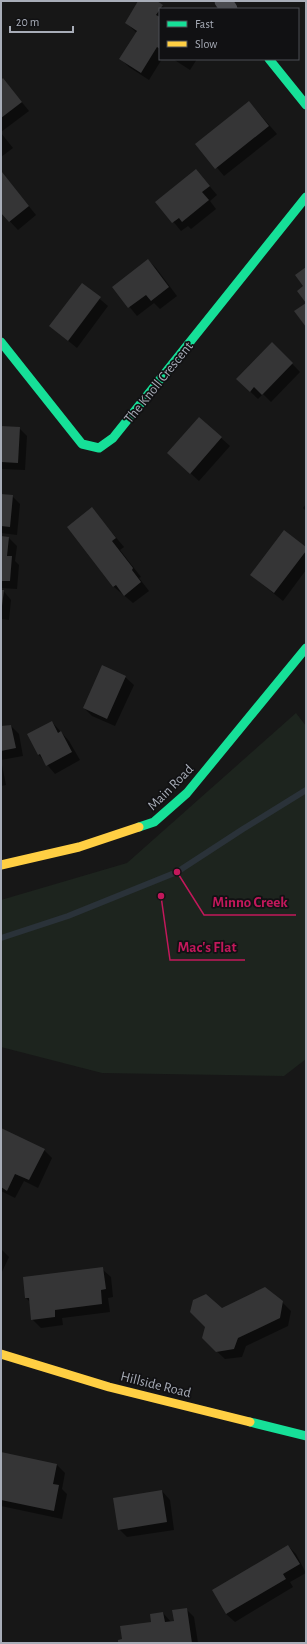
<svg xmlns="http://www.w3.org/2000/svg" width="307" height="1644" font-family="'Alegreya Sans',sans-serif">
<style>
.green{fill:#1d241e}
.shadow{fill:#0007}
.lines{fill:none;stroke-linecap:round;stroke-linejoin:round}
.stream{stroke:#2a3239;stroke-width:6}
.building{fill:#353536}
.street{stroke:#4b4c50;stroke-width:17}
.fast{stroke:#16e098;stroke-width:9}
.slow{stroke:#ffcf43;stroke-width:9}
.labels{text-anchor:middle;stroke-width:3.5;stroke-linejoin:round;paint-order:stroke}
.street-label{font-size:14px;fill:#a8adb8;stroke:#111113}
.leader{fill:none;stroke:#c2185b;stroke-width:1.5}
.callout-dot{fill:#c2185b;stroke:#111113;stroke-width:1.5}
.callout-label{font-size:15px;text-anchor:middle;font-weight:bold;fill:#c2185b;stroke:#111113;stroke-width:3.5;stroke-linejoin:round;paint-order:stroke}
</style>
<rect width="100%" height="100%" fill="#171717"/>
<path class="green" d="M296,713L306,726V1059L284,1076L102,1073L1,1047V900L127,863Z"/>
<path class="shadow" d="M139,1H155L166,9H160V59H162L149,80L129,67L121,59L137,33L126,23Z
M173,59H197L190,70Z
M3,79L29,111L1,132V81Z
M249,102L277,134L224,176L197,144Z
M1,133L13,148L1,157Z
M196,170L217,195L210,201L216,209L191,229L188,226L181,231L157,202Z
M2,173L36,215L18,230L1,212Z
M148,260L156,268L177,296L160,309L154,303L137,316L113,287Z
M82,284L108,306L77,348L50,326Z
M272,343L300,372L271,402L263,394L258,399L237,379Z
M199,418L230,446L199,481L177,461Z
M1,427L19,428L27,436L25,470L1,469Z
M1,495L12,496L20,504L17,535L1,533Z
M306,504V511L303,508Z
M92,509L124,547L120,550L141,577L139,578L149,591L133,603L114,587L68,527Z
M1,537H8L17,546L15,561L19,565L17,589L1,588Z
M306,548V570L283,601L251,575Z
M1,588L11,600L9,620L1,619Z
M125,677L134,685L115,726L92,716L84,708Z
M52,722L69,741L80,760L55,774L38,754Z
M11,726L19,734L23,756L1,760L6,785L1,786V728Z
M1,1131L44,1150L52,1158L38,1188L24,1181L15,1198L1,1191Z
M1,1249L9,1257L1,1274Z
M102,1269L111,1277L113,1297L108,1298L110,1312L62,1318L63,1325L41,1328L32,1319L30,1302L26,1298Z
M282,1302L291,1311L288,1326L246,1346L242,1357L225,1359L211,1346L222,1309Z
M1,1453L57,1465L65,1473L62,1489L67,1494L62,1519L1,1506Z
M162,1491L170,1500L174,1530L127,1537L119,1529Z
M288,1546L296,1554L306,1573L290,1582L293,1587L235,1622L226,1614Z
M186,1609L194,1617L198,1643H119L152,1623L163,1613L171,1622L175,1621Z"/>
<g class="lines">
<path class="stream" d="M1,938L68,916L177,872L243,829L306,790"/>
</g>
<path class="building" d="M138,1H157L163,5L156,15L160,17V49L157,47L141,73L119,59L137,31L125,23Z
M3,78L22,102L1,118V80Z
M249,101L269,126L215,169L195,144Z
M196,169L210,186L202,192L209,200L182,222L179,218L172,223L155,202Z
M2,172L29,206L9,222L1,213Z
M148,259L169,287L151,301L146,295L128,308L112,287Z
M306,267V327L294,311L306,303L297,291L303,286L295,275Z
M82,283L101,297L68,341L49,326Z
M272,342L293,363L262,395L254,387L250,392L236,379Z
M199,417L222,437L190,474L167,453Z
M1,426L20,427L18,463L1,462Z
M1,494L13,495L10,527L1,526Z
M92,507L116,538L112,541L133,568L132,570L141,582L124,596L116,585L113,587L67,527Z
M284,530L306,547V551L274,593L250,575Z
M1,536L9,537L7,556H12L10,581H1Z
M1,590H4L2,606H1Z
M102,665L126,676L107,719L83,708Z
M52,721L58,733L61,731L72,752L46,766L40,754L38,755L27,734Z
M11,725L16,748L1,751V726Z
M1,1128L45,1149L29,1180L15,1174L7,1191L1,1187Z
M103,1267L106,1289L101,1290L102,1304L55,1310V1317L31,1320L29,1298H25L23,1277Z
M265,1287L283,1301L280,1318L238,1338L234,1349L216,1352L202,1338L205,1327L190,1312L193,1300L206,1294L222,1308Z
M1,1452L57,1464L53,1484L59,1485L54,1511L1,1500Z
M162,1490L167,1522L118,1530L113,1498Z
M288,1545L300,1564L283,1574L286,1579L226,1614L212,1590Z
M187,1608L192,1643H118V1640L122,1639L120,1626L151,1622L150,1614L163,1612L165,1622L174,1621L172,1610Z"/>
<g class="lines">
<path class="street" d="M223,1L229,9"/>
<path class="fast" d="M269,59L306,105
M1,342L82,444L99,448L113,438L306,197
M139,827L154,822L187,793L306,648
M250,1422L306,1436"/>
<path class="slow" d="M1,865L79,847L139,827
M1,1354L109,1387L250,1422"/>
</g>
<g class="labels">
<g class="street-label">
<text transform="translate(158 382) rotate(-51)" y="5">The Knoll Crescent</text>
<text transform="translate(170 787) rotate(-45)" y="5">Main Road</text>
<text transform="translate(156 1384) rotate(14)" y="5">Hillside Road</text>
</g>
</g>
<path class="leader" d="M177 872L204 915H296M161 896L170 960H245"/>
<g class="callout-dot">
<circle cx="177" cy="872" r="4"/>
<circle cx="161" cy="896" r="4"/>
</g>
<g class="callout-label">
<text x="250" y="907">Minno Creek</text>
<text x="207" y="952">Mac's Flat</text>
</g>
<rect width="307" height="1644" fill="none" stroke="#a8adb8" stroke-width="4"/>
<rect x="159" y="8" width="140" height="52" fill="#111113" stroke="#4d4f55"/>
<rect x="167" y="21" width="20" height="6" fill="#16e098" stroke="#4d4f55"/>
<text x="195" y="28" font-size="12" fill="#a8adb8">Fast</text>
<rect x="167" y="41" width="20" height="6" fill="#ffcf43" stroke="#4d4f55"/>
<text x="195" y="48" font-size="12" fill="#a8adb8">Slow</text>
<path d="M10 26v6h63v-6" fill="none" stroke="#a8adb8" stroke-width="2"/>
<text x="16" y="26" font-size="12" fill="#a8adb8" stroke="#111113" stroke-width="3" paint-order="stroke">20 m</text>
</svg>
